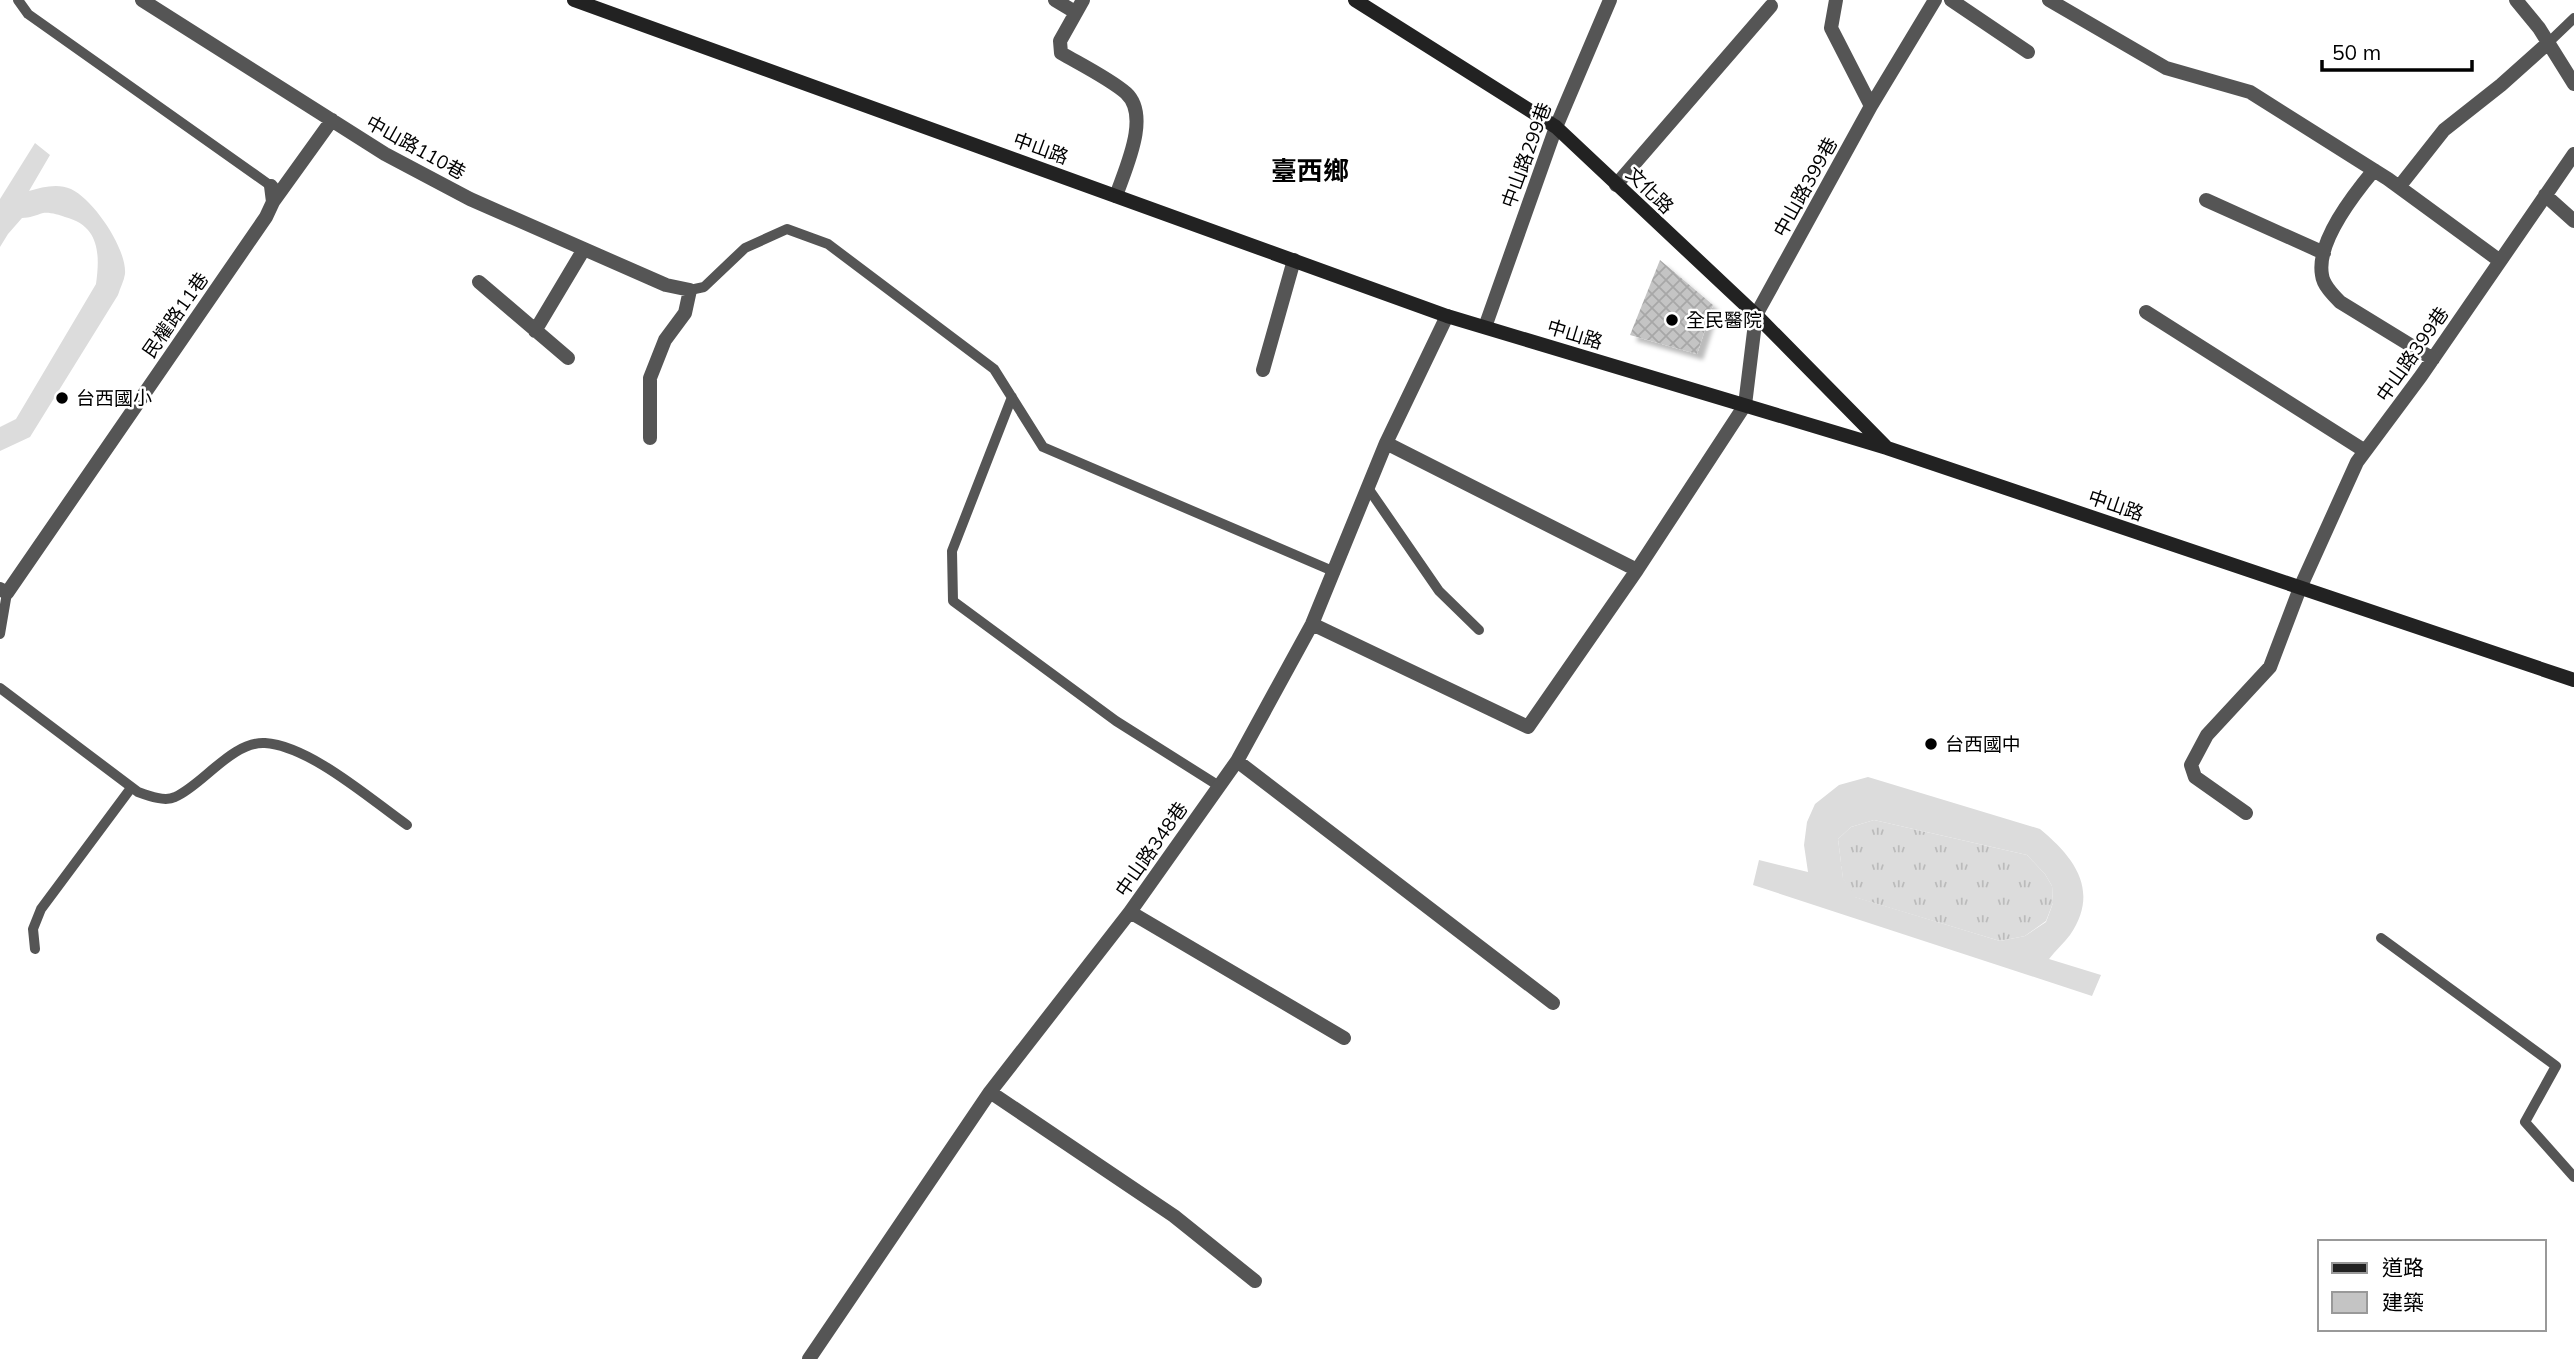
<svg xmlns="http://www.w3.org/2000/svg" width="2574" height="1359" font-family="Mulish,'Noto Sans TC',sans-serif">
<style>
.grass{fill:url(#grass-tufts)}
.pitch{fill:#dcdcdc;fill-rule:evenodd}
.building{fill:url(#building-cross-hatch);filter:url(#shadow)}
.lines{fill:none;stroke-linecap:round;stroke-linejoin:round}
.lane{stroke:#555;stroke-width:10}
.street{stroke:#555;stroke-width:14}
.secondary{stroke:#222;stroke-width:14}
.poi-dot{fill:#000;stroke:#fff;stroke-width:2.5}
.labels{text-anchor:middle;stroke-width:5;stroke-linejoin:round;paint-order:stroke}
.street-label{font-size:19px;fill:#000;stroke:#fff}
.poi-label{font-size:19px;fill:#000;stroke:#fff;text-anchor:start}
.district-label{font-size:26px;font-weight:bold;fill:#000;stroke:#fff}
</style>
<defs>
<pattern id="grass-tufts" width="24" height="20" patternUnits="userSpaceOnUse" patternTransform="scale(1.75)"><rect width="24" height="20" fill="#dcdcdc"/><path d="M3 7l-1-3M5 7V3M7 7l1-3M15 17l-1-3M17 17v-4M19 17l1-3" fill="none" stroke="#bbb"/></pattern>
<pattern id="building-cross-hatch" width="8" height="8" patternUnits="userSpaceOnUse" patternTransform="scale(1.75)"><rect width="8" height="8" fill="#c4c4c4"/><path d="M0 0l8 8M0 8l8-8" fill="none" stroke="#a7a7a7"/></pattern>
<filter id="shadow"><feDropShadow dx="6" dy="6" stdDeviation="2" flood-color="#0004"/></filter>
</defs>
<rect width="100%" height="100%" fill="#fff"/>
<path class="grass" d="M1874,820L2027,855L2045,874L2052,886L2053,903L2046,921L2025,936L2000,941L1854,897L1843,879L1838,839L1851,827Z"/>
<path class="pitch" d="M35,143L50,155L29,191C42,187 58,183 71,189C94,200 127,249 125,274C124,281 120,288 118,295L30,437L0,451V427L16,419L96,284C100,255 100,226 65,217C59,215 50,212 43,213C36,215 30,218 22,218L8,234L0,247V199Z
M1868,777L2040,829C2075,858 2100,891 2070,935C2064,943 2055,951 2049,959L2101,975L2092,996L1753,885L1759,860L1808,872L1804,845L1807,822L1815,804L1839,785ZM1874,820L2027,855L2045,874L2052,886L2053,903L2046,922L2025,936L2000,941L1855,897L1843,878L1838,839L1851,827Z"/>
<path class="building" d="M1660,260L1713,305L1697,354L1630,335Z"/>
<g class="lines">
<path class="lane" d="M18,0L28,14L271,186
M2548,43L2574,18
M690,290L704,287L745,248L787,229L828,244L994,369L1043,447L1335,572
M1012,397L952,551L953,601L1116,721L1219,786
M1368,488L1439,591L1479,630
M0,634L7,593
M0,688L138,792C149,796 165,802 175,797C203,785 232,741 265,743C310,746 370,799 407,825
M2381,938L2556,1066L2525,1122L2574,1177
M35,949L33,929L41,909L131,788"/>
<path class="street" d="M142,0L385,154L470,199L666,285L690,290L685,313L665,340L650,378V438
M1055,0L1075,12
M1083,0L1060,41L1061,53C1080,64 1110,79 1126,93C1151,116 1125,169 1116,196
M1836,0L1831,28L1871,106
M1951,0L2028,52
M2049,0L2166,68L2250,92L2388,179L2500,261
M2516,0L2539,28L2574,84
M2374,170C2354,194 2316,242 2322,275C2323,285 2333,295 2340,302L2433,359
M1616,185L1771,6
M2399,187L2444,130L2501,85L2548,43
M2545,195L2574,221
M2206,200L2324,253
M273,202L332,120
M479,282L568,358
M2146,312L2365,451
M1485,327L1556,127L1610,0
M535,331L584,249
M1263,370L1294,260
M1386,443L1637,570
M0,589L7,593L266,217L273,202L271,186
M1312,624L1528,727L1637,570L1745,405L1756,315L1871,106L1935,0
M1237,761L1553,1003
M2246,813L2195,777L2191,765L2207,735L2270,667L2300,588L2357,462L2421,376L2574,154
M1130,912L1344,1038
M990,1092L1174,1216L1255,1281
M809,1359L990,1092L1130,912L1237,761L1312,624L1386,443L1447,316"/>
<path class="secondary" d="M574,0L1447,316L1887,448L2574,680
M1355,0L1556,127L1756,315L1886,447"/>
</g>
<g class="poi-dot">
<circle cx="1672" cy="320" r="7"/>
<circle cx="62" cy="398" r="7"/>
<circle cx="1931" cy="744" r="7"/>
</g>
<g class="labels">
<g class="street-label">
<text transform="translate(416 147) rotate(29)" y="7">中山路110巷</text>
<text transform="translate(1041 148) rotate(20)" y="7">中山路</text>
<text transform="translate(1526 155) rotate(-70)" y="7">中山路299巷</text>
<text transform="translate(1805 187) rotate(-61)" y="7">中山路399巷</text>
<text transform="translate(1650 190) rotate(44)" y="7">文化路</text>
<text transform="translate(175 315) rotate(-55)" y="7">民權路11巷</text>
<text transform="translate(1575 334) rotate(17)" y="7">中山路</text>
<text transform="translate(2412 354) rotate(-55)" y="7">中山路399巷</text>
<text transform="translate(2116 505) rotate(19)" y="7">中山路</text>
<text transform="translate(1151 849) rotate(-55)" y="7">中山路348巷</text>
</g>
<g class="poi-label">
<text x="1686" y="327">全民醫院</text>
<text x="76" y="405">台西國小</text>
<text x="1945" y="751">台西國中</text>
</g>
<g class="district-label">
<text x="1310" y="180">臺西鄉</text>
</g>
</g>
<rect x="2318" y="1240" width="228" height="91" fill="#ffffff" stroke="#999999" stroke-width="2"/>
<rect x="2332" y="1263" width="35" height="10" fill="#222222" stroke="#999999" stroke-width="2"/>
<text x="2382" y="1275" font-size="21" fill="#000000">道路</text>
<rect x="2332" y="1292" width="35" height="21" fill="#c4c4c4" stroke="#999999" stroke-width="2"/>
<text x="2382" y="1310" font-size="21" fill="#000000">建築</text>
<path d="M2322 60v10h150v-10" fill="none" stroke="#000000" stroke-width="3.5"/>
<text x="2332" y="60" font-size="21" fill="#000000" stroke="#ffffff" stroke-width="5" paint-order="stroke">50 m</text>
</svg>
